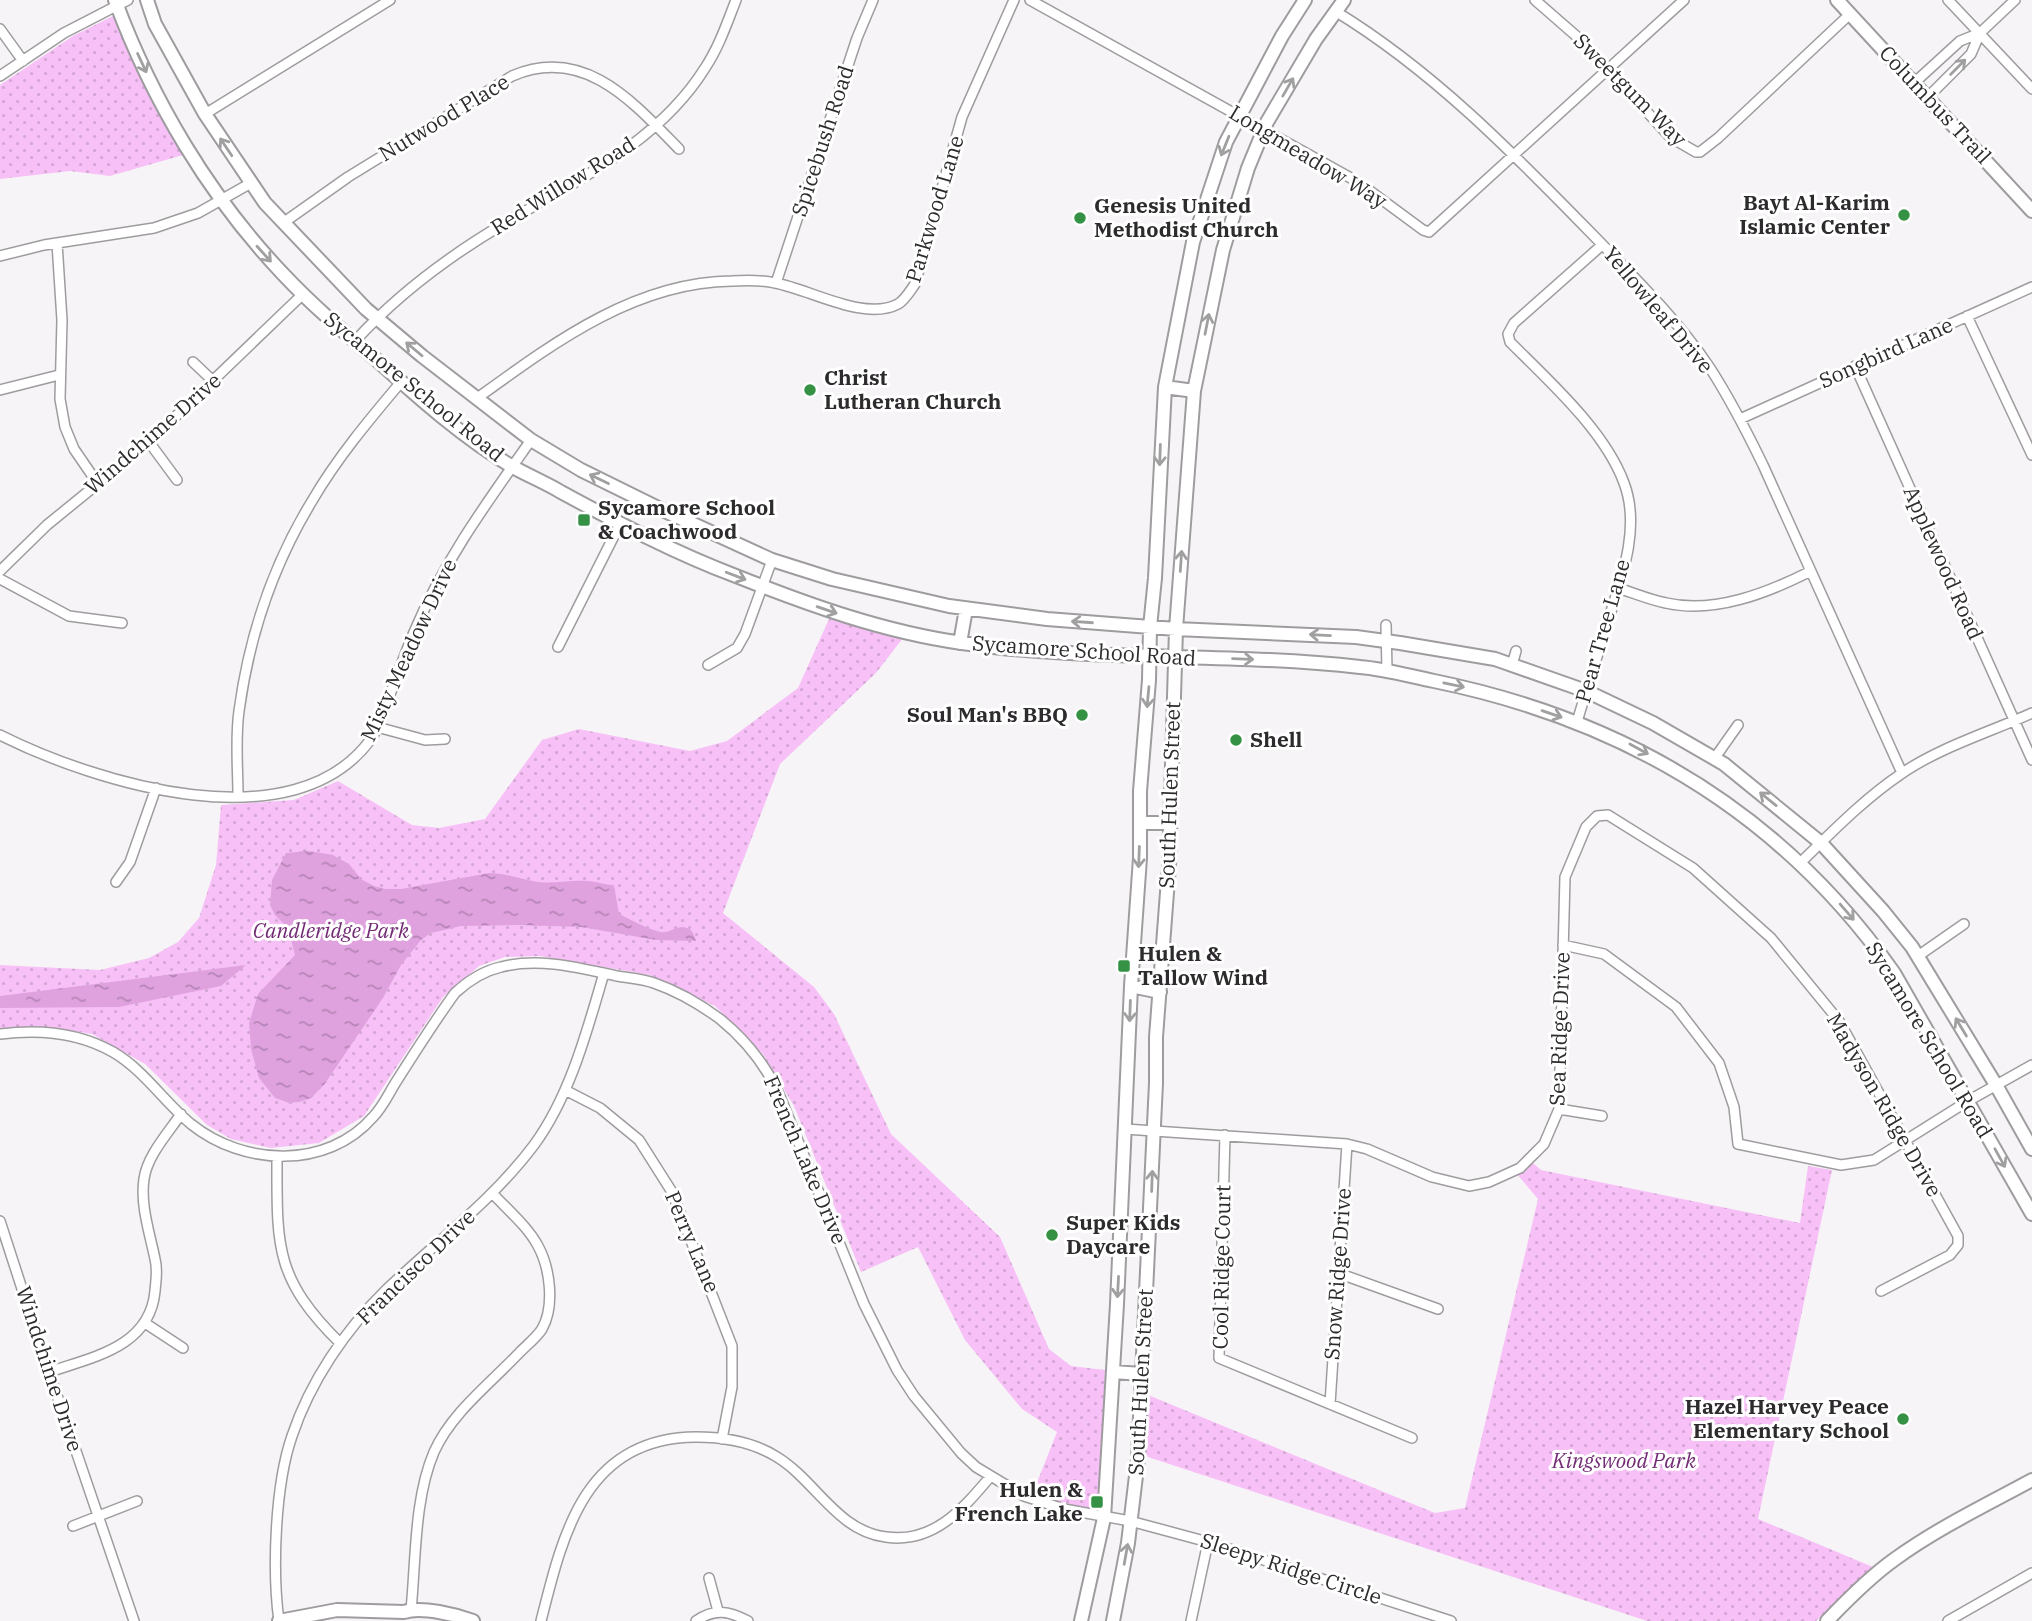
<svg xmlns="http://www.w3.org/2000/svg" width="2032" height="1621" font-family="'IBM Plex Serif',serif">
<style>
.park{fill:url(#park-dots)}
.water{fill:url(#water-ripples)}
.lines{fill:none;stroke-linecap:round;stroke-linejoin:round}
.street-casing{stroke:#9f9c9f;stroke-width:12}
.secondary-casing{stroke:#9f9c9f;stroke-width:16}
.street{stroke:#fff;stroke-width:9}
.secondary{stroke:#fff;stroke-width:12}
.oneway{stroke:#a0a0a0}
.poi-dot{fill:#359143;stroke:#fff;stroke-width:2.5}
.labels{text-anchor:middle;stroke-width:6;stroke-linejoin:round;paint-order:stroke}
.street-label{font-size:21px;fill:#2d2b2d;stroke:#fff}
.poi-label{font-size:21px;font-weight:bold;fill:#2d2b2d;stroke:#fff;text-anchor:start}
.park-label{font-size:21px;font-style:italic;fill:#722b74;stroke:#fff}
</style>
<defs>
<pattern id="park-dots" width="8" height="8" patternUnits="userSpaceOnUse" patternTransform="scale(1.75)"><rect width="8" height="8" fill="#f7c1f7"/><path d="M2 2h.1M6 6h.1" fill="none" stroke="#d4a6d4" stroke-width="1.8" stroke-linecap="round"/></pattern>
<pattern id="water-ripples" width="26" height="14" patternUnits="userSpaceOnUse" patternTransform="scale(1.75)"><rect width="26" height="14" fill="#dfa2df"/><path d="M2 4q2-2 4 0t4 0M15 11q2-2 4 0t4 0" fill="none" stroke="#b584b5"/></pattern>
</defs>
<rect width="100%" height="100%" fill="#f7f4f7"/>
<path class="park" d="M113,16L183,155L110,176L70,171L0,179V85L73,36Z
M829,619L903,638L876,673L780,764L723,913L814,987L834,1014L891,1134L1000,1237L1049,1349L1071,1366L1105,1370L1099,1505L1092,1511L1032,1495L1057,1432L1022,1409L965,1340L918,1247L861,1272L794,1106L763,1054L715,1006L650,975L540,956L505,957L479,966L443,997L364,1116L319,1143L271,1148L231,1139L207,1125L145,1064L92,1034L39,1026L0,1036V965L100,970L149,958L178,942L199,918L216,865L221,805L294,800L338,781L412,825L439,828L485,819L542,740L579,729L690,751L727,741L798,688Z
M1532,1162L1541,1170L1800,1223L1808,1166L1832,1170L1758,1519L1873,1567L1816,1621H1647L1145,1456L1148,1395L1435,1513L1465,1508L1538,1199L1516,1173Z"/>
<path class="water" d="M309,851L333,855L349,864L361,879L374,886L386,889H401L489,873C505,873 521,879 538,882C555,884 570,880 587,881C596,881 604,885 614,885L619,914C632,920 647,929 660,932C670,934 678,924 687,928C693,930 694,935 696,941L656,940L581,927L519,925L461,926L431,933L421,940L401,965L383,998L324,1085L311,1098L299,1102L289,1103L275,1098L259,1078L251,1049L249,1023L258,994L295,955L288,928L275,915L270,905L272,880L286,853Z
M246,965L221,986L119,1007L0,1008V996Z"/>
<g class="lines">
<g class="street-casing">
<path id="street" d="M1030,0L1358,182L1423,230L1429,232L1684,0
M1535,0L1582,41L1670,137L1696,152H1700L1718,138L1850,14
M1948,0L2032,89
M1335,11C1432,70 1512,152 1591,233C1632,275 1677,319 1710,368C1730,399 1747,432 1763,465L1902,773
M0,29L23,61
M0,76L64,33L128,0
M1914,83L1960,41L1980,33L2015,0
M1928,97L1971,54L1980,33
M205,114L390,0
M283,223L348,177L512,76C584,45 633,102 679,149
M57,243L62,320L60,399L65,427L74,449L98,484
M0,256L44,245L154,228L198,213L251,183
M776,283L857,38L873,0
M1967,316L2032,455
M355,341C399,293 449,256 505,223C577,180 659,142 705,68C719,47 727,23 736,0
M193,362L214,382
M1855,366L2032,760
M0,390L59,375
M476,399C552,344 634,282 732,281C747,280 761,280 775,283C810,289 864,322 898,304C905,300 910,291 915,284L962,117L1014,0
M1740,419L2032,287
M149,442L177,480
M0,571L47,525L149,442L303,294
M0,579L69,616L122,623
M1618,588C1634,593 1650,600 1666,603C1714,614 1767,593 1809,572
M1386,625L1387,671
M558,647L620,524
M708,665L737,648L745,634L772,560
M1512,665L1516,651
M1577,722C1586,691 1596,661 1605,630C1619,585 1642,530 1624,483C1605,431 1549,381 1510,342L1508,334L1514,323L1602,245
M377,727L425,740L445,739
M0,735C96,783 294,845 371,739C378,729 382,716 386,705C396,680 404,655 415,630C444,561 488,501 531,440
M1714,759L1738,725
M238,796C238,769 235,739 239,711C249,637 273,565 312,501C337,458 369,420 401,382
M1800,863C1832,832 1864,799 1901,774C1938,748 1990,732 2032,713
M116,882L130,862L156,788
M1563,945L1604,954L1676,1007L1719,1063L1734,1107L1738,1144L1841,1165L1874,1160L1968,1101L2032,1065
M1918,956L1964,924
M0,1034C39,1029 78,1032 113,1052C144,1070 164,1102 191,1124C243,1166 327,1170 373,1117C383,1107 389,1093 396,1082C415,1052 434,1022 455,993C468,981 483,971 501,967C539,957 580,968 617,976C629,978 643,979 654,983C677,991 701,1005 720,1019C746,1040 765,1064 779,1094L864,1304L897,1370L914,1396L961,1453L976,1467L1024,1496L1064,1509L1130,1521L1208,1542L1451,1621
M565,1090L600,1108L639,1140L672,1192L732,1346V1387L722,1439
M1559,1109L1602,1116
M1125,1129L1347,1144L1367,1149L1432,1177L1469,1186L1489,1182L1520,1168L1544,1144L1559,1109L1565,877L1586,827L1597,816L1608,815L1693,868L1771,938L1839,1021L1958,1236V1245L1950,1255L1881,1291
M1225,1135L1219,1358L1412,1438
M277,1158C277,1245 274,1278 340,1343
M0,1221L49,1372L134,1621
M1338,1273L1438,1309
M145,1323L183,1348
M49,1372C93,1357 150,1347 155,1291C156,1279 158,1270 155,1259C150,1234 140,1205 144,1179C147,1156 168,1133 181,1114
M1330,1404L1347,1144
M73,1526L137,1501
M709,1578L718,1611
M411,1610C416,1560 414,1499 434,1452C452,1412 491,1383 520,1352C527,1345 537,1337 542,1329C555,1306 550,1268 538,1246C528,1227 508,1210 493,1194
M279,1621C272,1570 275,1485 292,1436C310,1382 345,1330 386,1290C437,1241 491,1202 534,1145C570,1096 587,1031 604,973
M541,1621C563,1533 585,1438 696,1437C724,1437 753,1442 777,1457C816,1481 837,1531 886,1537C933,1544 963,1509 990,1477
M696,1621C715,1608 729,1611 748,1621
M1191,1621L1208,1542
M1948,1621L2032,1573"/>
</g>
<g class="secondary-casing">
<path id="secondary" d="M115,0C152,100 209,196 283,274C312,305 345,333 378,361C420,399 465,439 513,467C529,476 546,483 561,492C618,523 675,553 736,576C809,605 884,632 962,643C1094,662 1228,652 1360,667C1385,669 1409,676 1434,681C1625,720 1781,812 1894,973L2032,1214
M147,0L155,24L205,114L265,203L366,309L422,356L531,440L581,470L656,507L772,560L832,579L949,606L1047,619L1176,629L1356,637L1400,643L1495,659L1586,691L1653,723L1724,764L1821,843L1883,911L1912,947L1996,1085L2032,1149
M1837,0L2032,211
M1165,387L1194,391
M960,643L966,609
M1140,823H1171
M1131,986L1160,992
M1113,1372L1142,1374
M279,1621L337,1610L404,1612C422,1606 456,1615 473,1621
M1081,1621L1104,1518L1117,1304L1131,986L1140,858V791L1149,680L1150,627L1155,578L1165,387L1193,242L1226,142L1282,36L1305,0
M1113,1621L1128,1543L1138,1459L1156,1083V1037L1169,866L1176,629L1194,391L1223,250L1248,168L1267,122L1316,39L1344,0
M1827,1621C1848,1599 1871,1576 1895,1559C1938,1528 1986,1505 2032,1480"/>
</g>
<use href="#street" class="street"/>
<use href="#secondary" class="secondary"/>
</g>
<defs><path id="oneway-shaft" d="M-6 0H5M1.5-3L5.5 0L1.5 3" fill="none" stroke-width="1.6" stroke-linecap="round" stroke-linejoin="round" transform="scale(1.75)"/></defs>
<g class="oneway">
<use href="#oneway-shaft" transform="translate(142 63) rotate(65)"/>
<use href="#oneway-shaft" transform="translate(1958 67) rotate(-45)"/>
<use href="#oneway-shaft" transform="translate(1288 87) rotate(-60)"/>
<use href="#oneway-shaft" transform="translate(1225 146) rotate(112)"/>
<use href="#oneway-shaft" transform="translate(226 147) rotate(-124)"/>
<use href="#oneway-shaft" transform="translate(264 254) rotate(48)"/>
<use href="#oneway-shaft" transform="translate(1207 324) rotate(-79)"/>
<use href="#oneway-shaft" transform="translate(414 349) rotate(-140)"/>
<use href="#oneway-shaft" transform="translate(1160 455) rotate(92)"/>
<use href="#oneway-shaft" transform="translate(599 479) rotate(-154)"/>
<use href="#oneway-shaft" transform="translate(1181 561) rotate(-86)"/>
<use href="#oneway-shaft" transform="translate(736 576) rotate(21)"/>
<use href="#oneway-shaft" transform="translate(827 610) rotate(19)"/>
<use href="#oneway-shaft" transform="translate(1082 622) rotate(-176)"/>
<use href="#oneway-shaft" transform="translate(1320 635) rotate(-177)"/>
<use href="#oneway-shaft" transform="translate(1243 659) rotate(2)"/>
<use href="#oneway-shaft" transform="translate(1454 685) rotate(12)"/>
<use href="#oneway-shaft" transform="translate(1148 697) rotate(95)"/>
<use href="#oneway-shaft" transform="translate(1552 714) rotate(19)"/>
<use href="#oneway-shaft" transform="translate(1639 749) rotate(29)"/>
<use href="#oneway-shaft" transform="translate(1768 799) rotate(-141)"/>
<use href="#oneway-shaft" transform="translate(1139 857) rotate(92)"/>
<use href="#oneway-shaft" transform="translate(1847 912) rotate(49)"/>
<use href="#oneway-shaft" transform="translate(1130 1011) rotate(92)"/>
<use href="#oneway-shaft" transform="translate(1961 1027) rotate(-121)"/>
<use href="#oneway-shaft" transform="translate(2000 1158) rotate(61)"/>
<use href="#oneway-shaft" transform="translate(1152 1181) rotate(-88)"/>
<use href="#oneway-shaft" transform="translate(1118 1287) rotate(93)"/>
<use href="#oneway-shaft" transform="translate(1126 1554) rotate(-80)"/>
</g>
<g class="poi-dot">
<circle cx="1904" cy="215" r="7"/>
<circle cx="1080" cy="218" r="7"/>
<circle cx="810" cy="390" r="7"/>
<rect x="577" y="513" width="14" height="14" rx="3.5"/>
<circle cx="1082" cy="715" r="7"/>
<circle cx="1236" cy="740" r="7"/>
<rect x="1117" y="959" width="14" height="14" rx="3.5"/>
<circle cx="1052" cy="1235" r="7"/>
<circle cx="1903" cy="1419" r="7"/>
<rect x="1090" y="1495" width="14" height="14" rx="3.5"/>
</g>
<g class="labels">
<g class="street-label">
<text transform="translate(1630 90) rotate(45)" y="7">Sweetgum Way</text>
<text transform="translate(1935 105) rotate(47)" y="7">Columbus Trail</text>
<text transform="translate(444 118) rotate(-31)" y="7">Nutwood Place</text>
<text transform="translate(823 141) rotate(-72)" y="7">Spicebush Road</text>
<text transform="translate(1308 157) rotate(31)" y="7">Longmeadow Way</text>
<text transform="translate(563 186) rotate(-32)" y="7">Red Willow Road</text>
<text transform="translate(935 209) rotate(-73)" y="7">Parkwood Lane</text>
<text transform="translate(1658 310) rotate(50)" y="7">Yellowleaf Drive</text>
<text transform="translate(1886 353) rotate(-24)" y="7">Songbird Lane</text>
<text transform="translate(414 387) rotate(39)" y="7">Sycamore School Road</text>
<text transform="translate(153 434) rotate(-41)" y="7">Windchime Drive</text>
<text transform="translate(1943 563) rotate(66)" y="7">Applewood Road</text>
<text transform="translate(1603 631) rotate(-74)" y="7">Pear Tree Lane</text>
<text transform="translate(409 650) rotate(-65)" y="7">Misty Meadow Drive</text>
<text transform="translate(1084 651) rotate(4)" y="7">Sycamore School Road</text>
<text transform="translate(1170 795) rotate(-88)" y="7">South Hulen Street</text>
<text transform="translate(1560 1029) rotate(-88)" y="7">Sea Ridge Drive</text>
<text transform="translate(1929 1040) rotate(59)" y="7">Sycamore School Road</text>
<text transform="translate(1884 1105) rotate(60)" y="7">Madyson Ridge Drive</text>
<text transform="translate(805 1160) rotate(67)" y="7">French Lake Drive</text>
<text transform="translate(692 1242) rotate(67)" y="7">Perry Lane</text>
<text transform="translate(416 1267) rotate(-44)" y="7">Francisco Drive</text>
<text transform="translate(1222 1267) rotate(-89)" y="7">Cool Ridge Court</text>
<text transform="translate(1338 1274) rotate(-86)" y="7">Snow Ridge Drive</text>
<text transform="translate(49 1369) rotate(72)" y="7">Windchime Drive</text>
<text transform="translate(1141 1382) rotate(-87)" y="7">South Hulen Street</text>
<text transform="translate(1291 1569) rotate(18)" y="7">Sleepy Ridge Circle</text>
</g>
<g class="poi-label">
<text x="1890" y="210" text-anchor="end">Bayt Al-Karim<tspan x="1890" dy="24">Islamic Center</tspan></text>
<text x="1094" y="213">Genesis United<tspan x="1094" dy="24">Methodist Church</tspan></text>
<text x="824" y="385">Christ<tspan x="824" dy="24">Lutheran Church</tspan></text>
<text x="598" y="515">Sycamore School<tspan x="598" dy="24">&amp; Coachwood</tspan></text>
<text x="1068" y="722" text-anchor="end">Soul Man's BBQ</text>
<text x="1250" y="747">Shell</text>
<text x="1138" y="961">Hulen &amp;<tspan x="1138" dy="24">Tallow Wind</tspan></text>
<text x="1066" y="1230">Super Kids<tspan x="1066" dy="24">Daycare</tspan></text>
<text x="1889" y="1414" text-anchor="end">Hazel Harvey Peace<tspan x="1889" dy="24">Elementary School</tspan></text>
<text x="1083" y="1497" text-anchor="end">Hulen &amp;<tspan x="1083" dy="24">French Lake</tspan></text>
</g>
<g class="park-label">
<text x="331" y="938">Candleridge Park</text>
<text x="1624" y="1468">Kingswood Park</text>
</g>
</g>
</svg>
